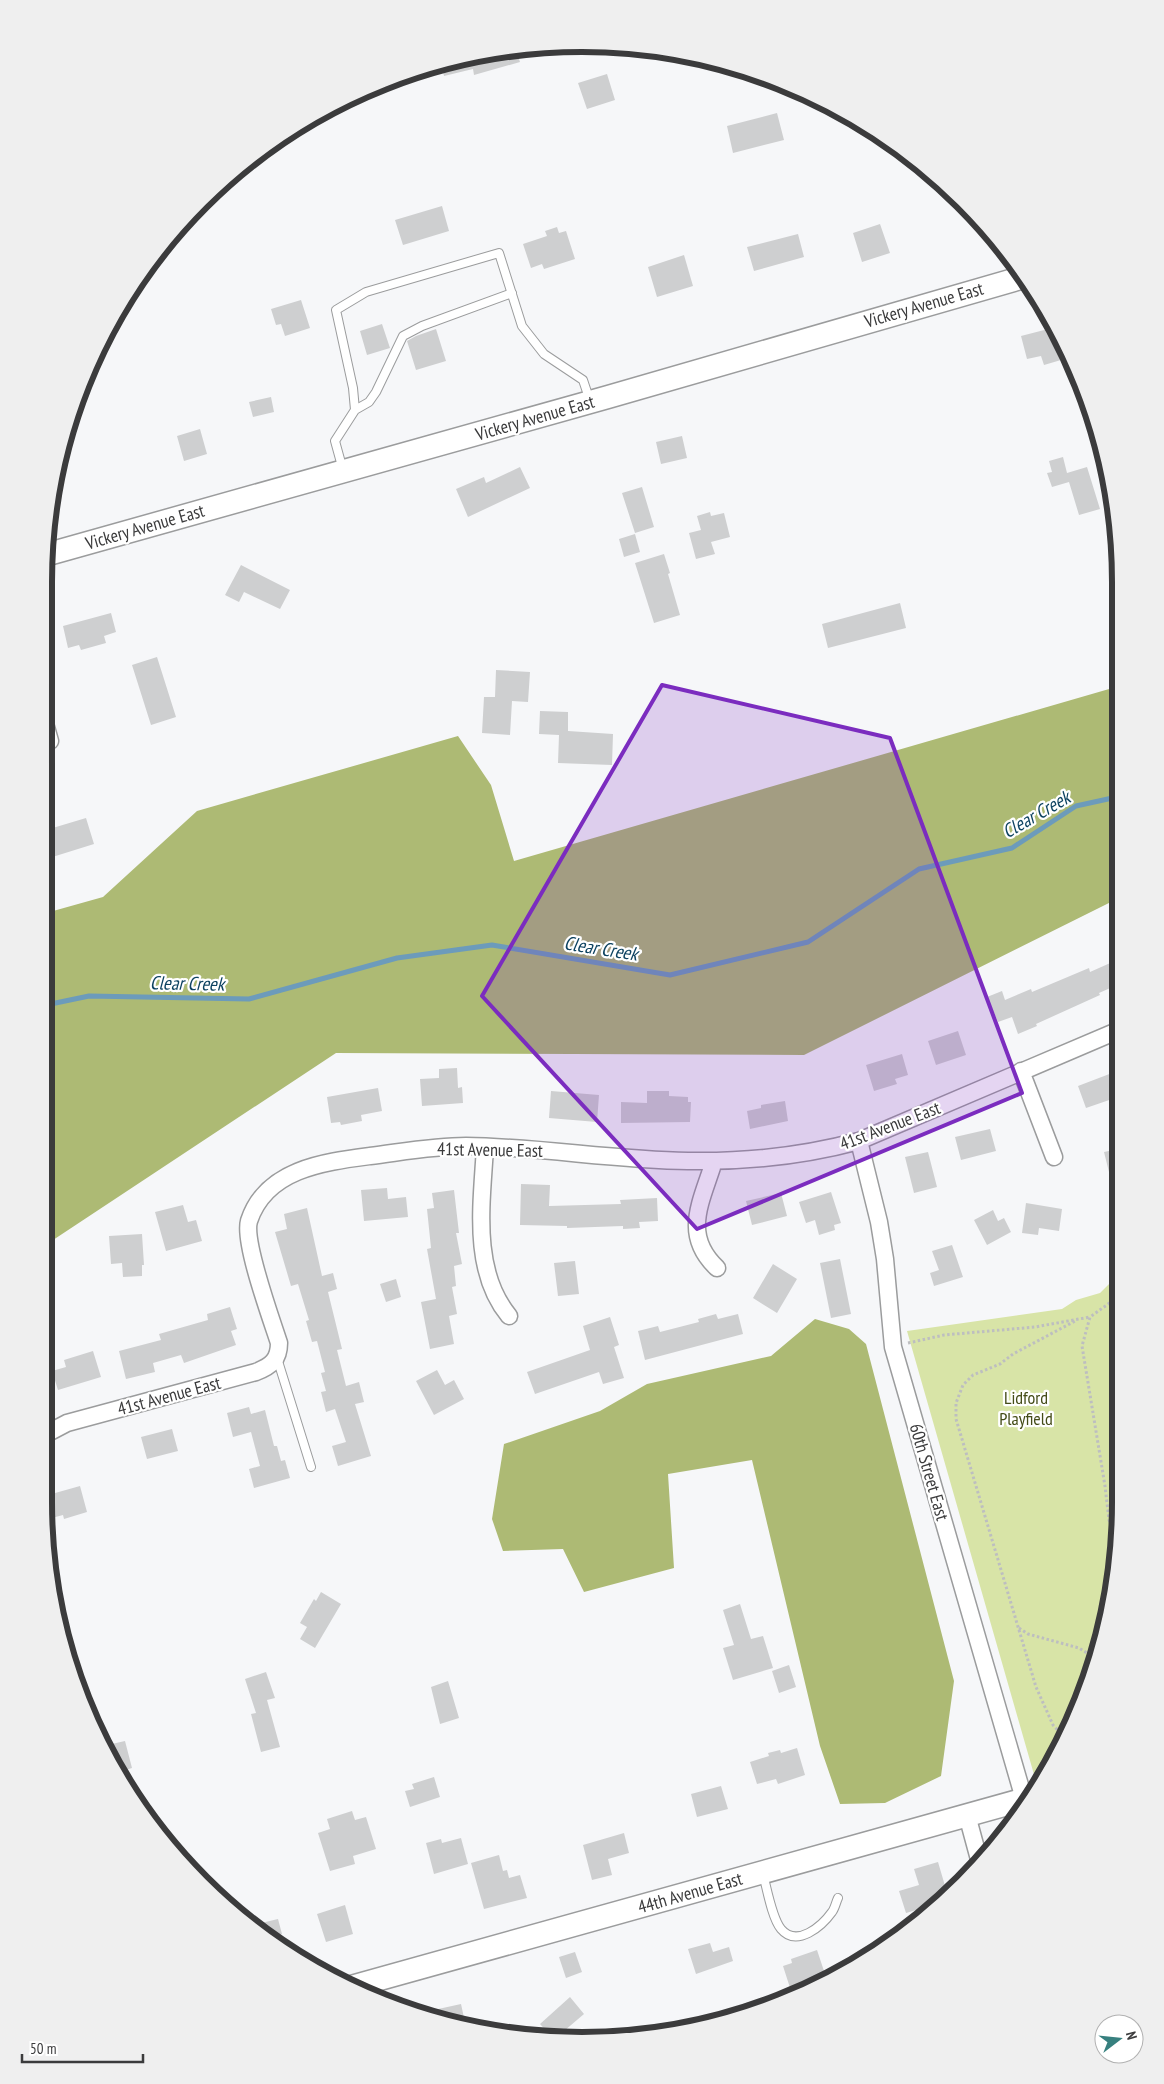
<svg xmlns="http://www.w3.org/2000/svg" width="1164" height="2084" font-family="'PT Sans Narrow',sans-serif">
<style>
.green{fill:#d8e4a7}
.forest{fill:#adba74}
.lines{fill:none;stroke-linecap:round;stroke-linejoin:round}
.stream{stroke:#6c9bbb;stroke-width:5}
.building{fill:#cecfd0}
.lane-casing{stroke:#9b9c9d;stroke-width:10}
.street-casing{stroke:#9b9c9d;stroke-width:19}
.secondary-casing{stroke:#9b9c9d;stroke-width:25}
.path{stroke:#bdbec0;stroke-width:3;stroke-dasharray:2.5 2.5;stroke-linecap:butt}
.lane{stroke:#fff;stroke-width:8}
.street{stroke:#fff;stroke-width:16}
.secondary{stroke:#fff;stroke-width:22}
.marked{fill:#7b2cbf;fill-opacity:0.2;stroke:#7b2cbf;stroke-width:4;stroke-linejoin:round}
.labels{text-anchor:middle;stroke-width:4.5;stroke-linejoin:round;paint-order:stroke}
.street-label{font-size:18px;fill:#3b3b3c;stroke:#fff}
.park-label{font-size:18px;fill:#444c18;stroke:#fff}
.water-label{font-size:19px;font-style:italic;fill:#0e4361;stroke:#fff}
.rim{fill:none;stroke:#3b3b3c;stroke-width:6}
</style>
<rect width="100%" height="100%" fill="#f6f7f9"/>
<path class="green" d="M1118,1279L1119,1537L1092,1675L1048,1771L1037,1785L907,1331L1062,1309L1076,1300L1100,1293L1113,1280Z"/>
<path class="forest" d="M1116,687L1117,899L804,1055L336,1053L47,1244L46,913L103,897L197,811L458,736L491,785L514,861Z
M815,1319L849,1329L866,1344L954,1681L941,1776L885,1803L840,1804L820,1746L752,1460L668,1474L674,1568L584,1592L563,1549L503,1551L492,1519L504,1444L600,1411L647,1384L771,1356Z"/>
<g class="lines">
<path class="stream" d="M46,1005L89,996L249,999L397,958L492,945L670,975L808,942L919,869L1012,848L1076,806L1117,797"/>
</g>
<path class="building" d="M516,50L520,62L474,75L473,69L444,76L441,63L443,62Z
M607,74L615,100L587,109L578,83Z
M777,113L784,140L733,153L727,126Z
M442,206L449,231L403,245L395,220Z
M880,224L890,253L862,262L853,233Z
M557,227L559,233L566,231L575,259L544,269L542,264L531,268L523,244L547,236L545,231Z
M798,234L804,257L754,271L747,247Z
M684,255L693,286L657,297L648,267Z
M301,300L310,328L285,336L281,324L276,325L271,309Z
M382,324L390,348L367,355L360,331Z
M1052,328L1061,360L1044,365L1041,356L1027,359L1021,336Z
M436,329L446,361L416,370L407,341L416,336Z
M271,397L274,412L253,417L249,402Z
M200,429L207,454L184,461L177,436Z
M682,436L687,458L661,464L656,442Z
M1063,457L1067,473L1087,467L1100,509L1079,515L1069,482L1052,487L1047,473L1052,472L1049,461Z
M520,467L530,488L468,517L456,489L484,477L486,483Z
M642,487L654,527L635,533L622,493Z
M710,512L711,516L724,513L730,537L711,542L715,554L696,559L689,533L701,530L697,516Z
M635,534L640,552L624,557L619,539Z
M664,554L670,573L668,574L680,615L654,623L635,563Z
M241,565L290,590L280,609L244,592L239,602L225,595Z
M900,603L906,628L828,648L822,624Z
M111,613L116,632L104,636L106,643L81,650L79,645L68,648L63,626Z
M157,657L176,717L151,725L132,665Z
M496,670L530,672L528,702L512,701L510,735L482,733L484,697H495Z
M540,711L568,712V731L613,734L612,765L558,763L559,735L539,734Z
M86,818L94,844L46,859V830Z
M1117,960V985L1099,993L1100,995L1036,1024L1037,1026L1018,1034L1012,1017L998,1022L987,997L1002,991L1005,1000L1031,989L1032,992L1089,968L1090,972Z
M958,1031L966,1055L936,1065L928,1041Z
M902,1054L908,1075L895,1079L897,1084L874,1091L866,1065Z
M457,1068L458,1088L462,1087L463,1103L422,1106L420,1079L439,1078V1069Z
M1112,1073L1118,1088V1097L1086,1108L1078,1086Z
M378,1088L382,1111L361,1115L362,1121L341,1125L340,1122L331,1123L327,1097Z
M551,1091L599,1095L597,1122L549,1118Z
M647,1091H669V1096L688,1097V1102H691L690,1122L621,1123V1102L647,1103Z
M785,1101L788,1121L750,1129L747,1111L761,1108V1105Z
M990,1129L996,1151L961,1160L955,1137Z
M1118,1149V1188H1113L1104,1152Z
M928,1152L937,1187L914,1193L905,1157Z
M521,1184L550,1185L549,1206L621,1204L620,1200L657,1198L658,1221L639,1222L640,1228L623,1229V1226L567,1228V1226L520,1225Z
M387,1188L388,1199L406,1197L408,1217L364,1221L361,1190Z
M454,1190L459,1233H456L462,1264L454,1266L456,1286L452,1287L457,1314L449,1316L454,1344L430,1349L421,1302L436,1299L427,1249L431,1248L427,1209L434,1208L432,1193Z
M831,1192L841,1223L834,1225L835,1230L819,1235L815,1220L806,1223L799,1202Z
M781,1193L787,1216L752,1225L746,1201Z
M1026,1203L1062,1209L1059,1231L1039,1228L1038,1235L1022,1233Z
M183,1205L188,1222L196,1220L202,1241L166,1251L155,1212Z
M307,1208L322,1276L333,1273L337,1289L328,1292L342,1349L337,1350L346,1386L359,1382L364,1402L355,1404L371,1456L338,1466L332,1446L346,1442L335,1409L326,1412L321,1392L326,1391L321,1373L325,1372L317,1341L312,1342L306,1321L309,1320L298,1284L291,1286L275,1232L287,1229L284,1214Z
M993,1210L998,1221L1004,1218L1011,1232L987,1245L974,1220Z
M142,1234L144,1265H142V1276L123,1277L122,1263L111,1264L109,1236Z
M952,1245L963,1277L934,1286L930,1273L939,1270L932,1251Z
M840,1259L851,1314L831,1318L820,1263Z
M575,1261L579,1294L558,1296L554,1263Z
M773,1264L797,1279L777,1313L753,1298Z
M396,1279L401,1297L386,1302L380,1284Z
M230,1307L237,1329L231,1331L236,1345L184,1363L181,1355L153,1363L155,1372L126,1379L119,1351L161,1340L159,1334L208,1320L207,1314Z
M716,1314L718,1319L738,1314L743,1334L645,1360L638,1331L658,1326L660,1332L699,1322L698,1319Z
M610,1317L619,1345L614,1347L624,1378L603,1384L599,1372L535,1394L527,1372L590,1350L583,1326Z
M93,1351L101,1377L58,1390L52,1371L66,1367L64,1360Z
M437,1370L445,1385L454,1380L464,1399L434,1415L416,1381Z
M249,1407L251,1414L265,1410L274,1446H277L281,1461L285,1460L290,1478L254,1488L249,1469L260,1466L251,1432L233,1437L227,1413Z
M172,1429L178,1451L147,1459L141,1437Z
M80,1486L87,1512L64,1519L63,1515L48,1519V1495Z
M321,1592L341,1604L315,1648L300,1639L307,1627L300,1623L314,1599L316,1601Z
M740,1604L751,1639L763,1636L773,1668L733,1680L723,1648L734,1645L723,1610Z
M789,1665L796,1687L779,1693L772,1671Z
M266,1672L275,1698L267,1700L280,1747L261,1752L251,1714L256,1713L245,1679Z
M448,1681L459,1718L440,1724L431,1687Z
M125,1741L132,1768L119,1772L103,1746Z
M797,1748L805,1775L778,1784L776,1779L757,1784L750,1762L769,1756L768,1753L780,1750L781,1753Z
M434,1777L440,1797L410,1807L405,1791L414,1789L412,1784Z
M721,1786L728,1809L697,1817L691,1794Z
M352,1811L355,1820L366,1817L376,1849L353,1856L355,1864L330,1871L318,1833L330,1829L327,1819Z
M624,1833L629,1853L608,1859L612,1875L592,1880L583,1845Z
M461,1838L468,1864L434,1874L426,1843L441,1839L442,1843Z
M499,1855L503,1871L507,1870L509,1878L520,1875L527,1898L484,1909L471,1863Z
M938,1862L948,1896L941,1903L906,1913L899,1891L919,1885L914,1869Z
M345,1905L353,1934L326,1942L317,1914Z
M278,1919L282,1934L278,1935L281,1948L253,1925Z
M710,1943L713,1952L729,1947L733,1961L696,1974L688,1949Z
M817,1950L827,1980L792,1994L783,1966L792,1963L791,1959Z
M575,1952L582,1972L566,1978L559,1957Z
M570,1997L584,2014L557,2037H552L540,2024Z
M461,2004L466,2027L442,2022L420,2013Z"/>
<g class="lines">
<g class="lane-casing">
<path id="lane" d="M355,410L369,402L376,392L403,336L422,326L512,293
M343,470L335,441L355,410L353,388L336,310L366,292L499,253L522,326L544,354L583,380L590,401
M277,1358L311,1467
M763,1874C767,1889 772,1918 781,1929C797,1948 822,1926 832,1912C835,1908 836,1902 838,1898"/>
</g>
<g class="street-casing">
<path id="street" d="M46,727L50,741
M1021,1071L1054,1157
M859,1141L879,1222L885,1259L893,1347L1024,1799
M485,1147C482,1202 471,1270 509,1316
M714,1161C702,1201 681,1234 717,1268
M48,1433L67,1423L256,1372C271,1366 279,1360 279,1343C271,1318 243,1242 249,1221C266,1169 324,1162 370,1156C402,1152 434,1146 466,1146C540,1147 614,1160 688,1161C746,1162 803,1156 859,1141L1117,1031
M967,1815L980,1863"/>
</g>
<g class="secondary-casing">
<path id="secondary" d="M45,555L608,397L1024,277
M351,1987L1029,1798"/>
</g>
<path class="path" d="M1118,1297L1090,1317L1082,1346L1105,1486L1109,1520L1119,1539
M908,1343L944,1335L1035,1327L1090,1317
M1019,1628L1028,1634L1079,1648L1095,1658
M1064,1737L1053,1725L1036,1687L956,1419V1403L963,1385L973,1375L1000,1364L1013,1354L1077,1320"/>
<use href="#lane" class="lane"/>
<use href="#street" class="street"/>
<use href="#secondary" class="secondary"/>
</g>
<path class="marked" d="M662,685L890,738L1022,1093L697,1229L482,996Z"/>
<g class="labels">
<g class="street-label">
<text transform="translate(924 305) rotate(-16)" y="6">Vickery Avenue East</text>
<text transform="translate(535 418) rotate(-16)" y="6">Vickery Avenue East</text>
<text transform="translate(145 527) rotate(-16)" y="6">Vickery Avenue East</text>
<text transform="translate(890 1126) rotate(-21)" y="6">41st Avenue East</text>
<text transform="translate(490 1150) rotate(1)" y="6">41st Avenue East</text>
<text transform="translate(169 1396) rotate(-15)" y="6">41st Avenue East</text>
<text transform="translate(929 1472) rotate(74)" y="6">60th Street East</text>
<text transform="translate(690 1893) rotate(-16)" y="6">44th Avenue East</text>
</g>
<g class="park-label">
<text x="1026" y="1404">Lidford<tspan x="1026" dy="21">Playfield</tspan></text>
</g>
<g class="water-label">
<text transform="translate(1036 814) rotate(-30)" y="7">Clear Creek</text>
<text transform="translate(601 948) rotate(9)" y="7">Clear Creek</text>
<text transform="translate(187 983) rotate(1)" y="7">Clear Creek</text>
</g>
</g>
<path d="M0 0H1164V2084H0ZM582 52H582A530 530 0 0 1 1112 582V1502A530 530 0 0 1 582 2032H582A530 530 0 0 1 52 1502V582A530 530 0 0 1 582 52Z" fill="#efefef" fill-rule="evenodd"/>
<path class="rim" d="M582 52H582A530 530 0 0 1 1112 582V1502A530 530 0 0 1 582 2032H582A530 530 0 0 1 52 1502V582A530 530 0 0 1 582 52Z"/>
<g transform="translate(1119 2039) rotate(74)"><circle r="24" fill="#ffffff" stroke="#b1b1b1"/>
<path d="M0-4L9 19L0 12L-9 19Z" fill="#37807f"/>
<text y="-8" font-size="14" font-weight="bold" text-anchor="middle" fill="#3b3b3c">N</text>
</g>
<path d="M22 2054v8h121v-8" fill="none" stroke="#3b3b3c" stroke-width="2.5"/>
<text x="30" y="2054" font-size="15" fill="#3b3b3c" stroke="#ffffff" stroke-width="4" paint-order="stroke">50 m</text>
</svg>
